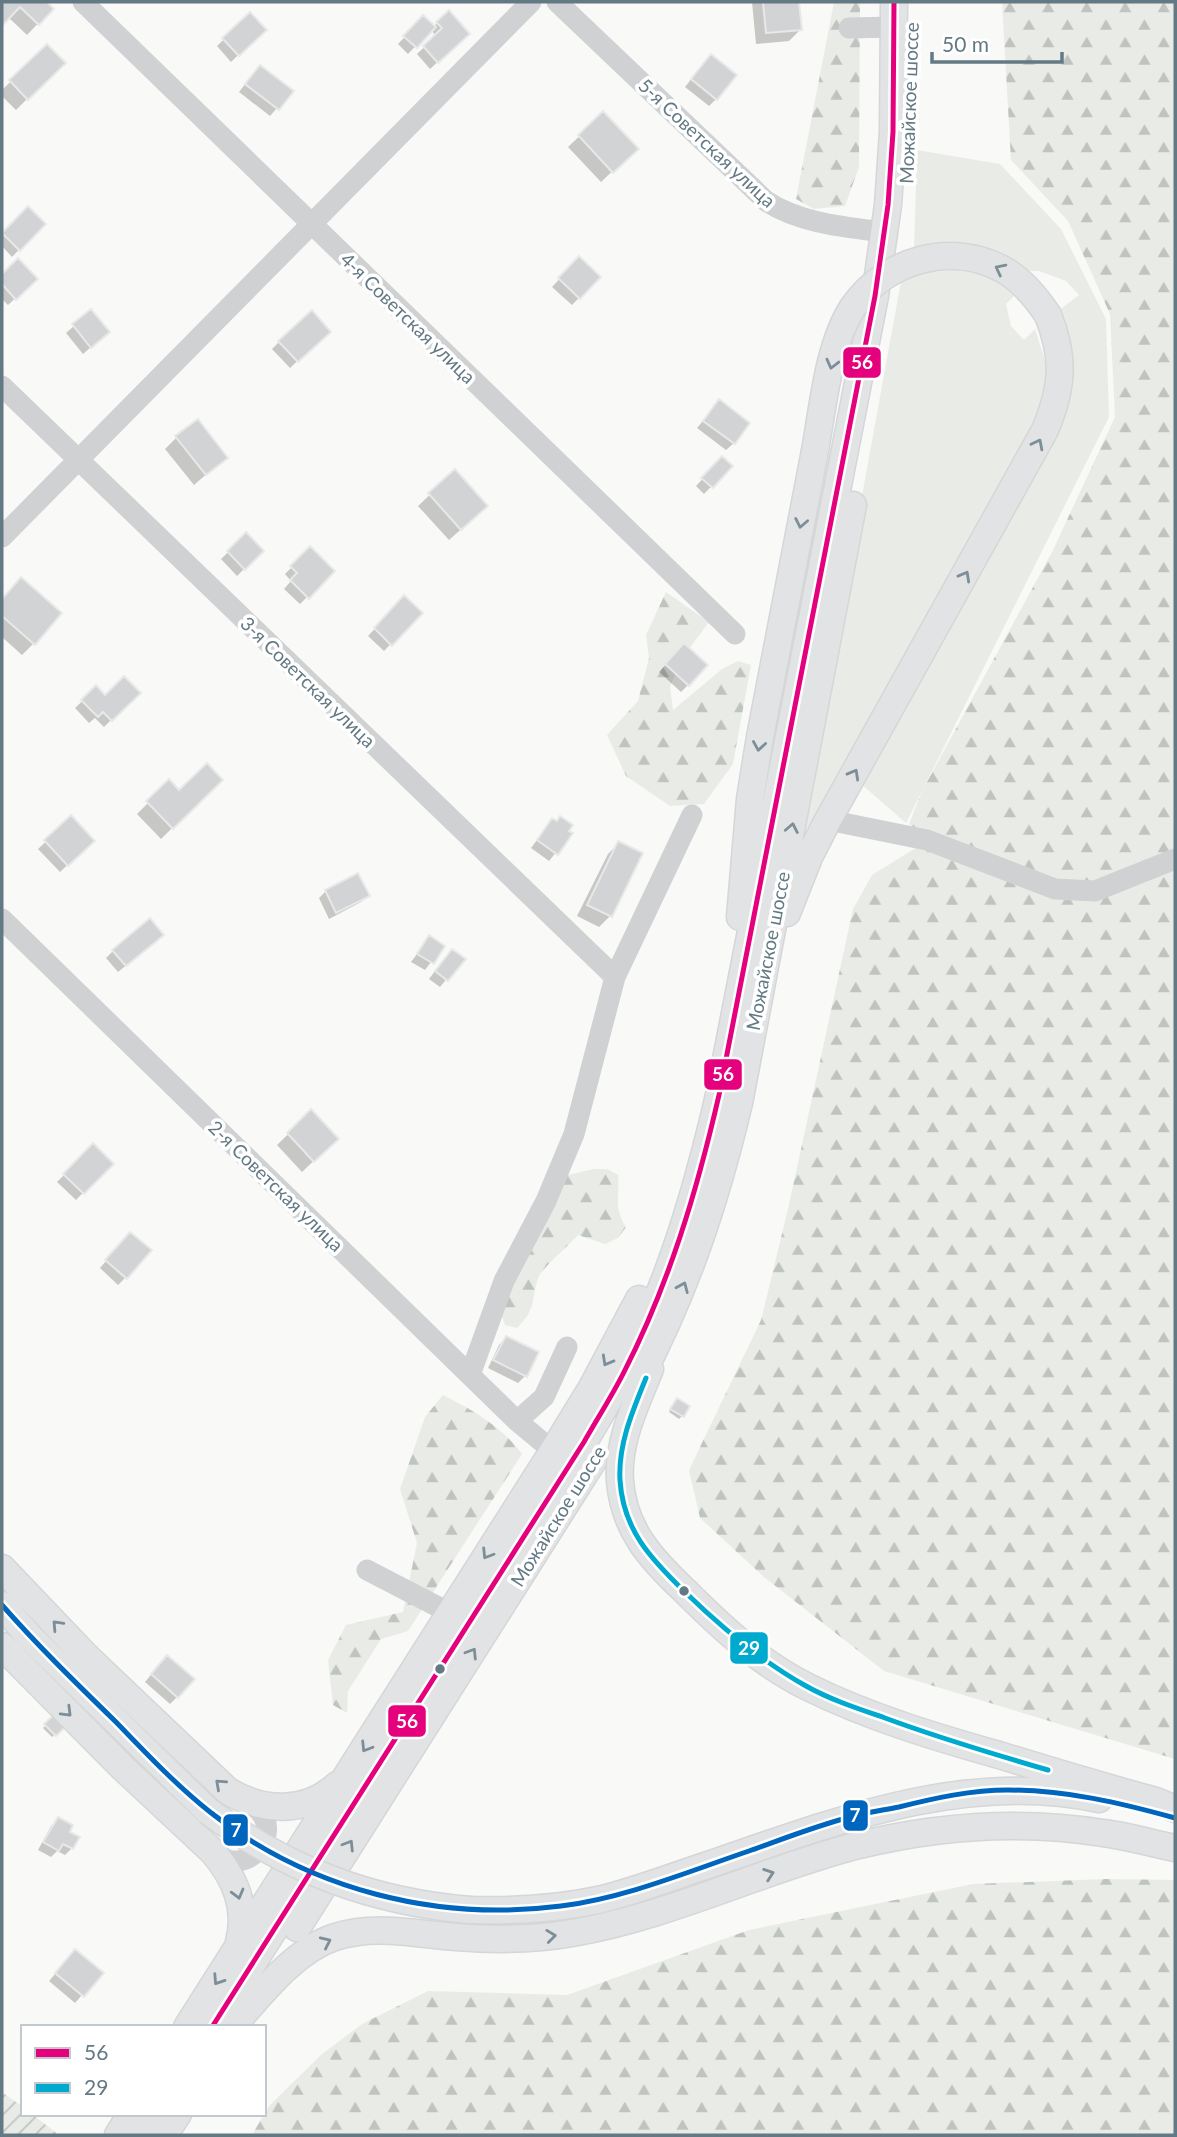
<svg xmlns="http://www.w3.org/2000/svg" width="1177" height="2137" font-family="Lato,sans-serif">
<style>
.grass{fill:#e9ece6}
.forest{fill:url(#forest-firs)}
.garden{fill:url(#garden-furrows)}
.shadow{fill:#0003}
.building{fill:#d1d3d4;stroke:#e8e8e8;stroke-width:2}
.lines{fill:none;stroke-linecap:round;stroke-linejoin:round}
.major-casing{stroke:#d5d6d7;stroke-width:29}
.minor{stroke:#cfd1d2;stroke-width:21}
.major{stroke:#e2e3e4;stroke-width:26}
.major-bridge-casing{stroke:#d5d6d7;stroke-width:29;stroke-linecap:butt}
.major-bridge{stroke:#e2e3e4;stroke-width:26}
.bus-1-casing{stroke:#fff;stroke-width:10}
.bus-2-casing{stroke:#fff;stroke-width:10}
.bus-3-casing{stroke:#fff;stroke-width:10}
.bus-1{stroke:#e5007d;stroke-width:5}
.bus-2{stroke:#00a9ce;stroke-width:5}
.bus-3{stroke:#0065bd;stroke-width:5}
.oneway{stroke:#7c8e97}
.bus-dot{fill:#637984;stroke:#fff;stroke-width:2.5}
.labels{text-anchor:middle;stroke-width:7;stroke-linejoin:round;paint-order:stroke}
.street-label{font-size:19px;fill:#637984;stroke:#fff}
.line-badge{stroke:#fff;stroke-width:2.5}
.badge-label{font-size:19px;text-anchor:middle;font-weight:bold;fill:#fff}
</style>
<defs>
<pattern id="forest-firs" width="22" height="20" patternUnits="userSpaceOnUse" patternTransform="scale(1.75)"><rect width="22" height="20" fill="#e9ece6"/><path d="M5 1l3.5 6h-7zM16 11l3.5 6h-7z" fill="#c0c4c0"/></pattern>
<pattern id="garden-furrows" width="10" height="10" patternUnits="userSpaceOnUse" patternTransform="scale(1.75)"><rect width="10" height="10" fill="#e9ece6"/><path d="M-1 1l2-2M0 10L10 0M9 11l2-2" fill="none" stroke="#c0c4c0"/></pattern>
</defs>
<rect width="100%" height="100%" fill="#f9f9f8"/>
<path class="grass" d="M917,150L1000,164L1061,229L1106,319L1109,417L906,823L861,784L1057,431L1073,387L1069,338L1058,311L1079,295L1066,281L1039,271H1026L992,250L963,246L914,247Z
M943,266C970,270 995,276 1016,294L1006,304L1011,326L1024,340L1035,329L1051,380L1039,427L793,876L901,281Z"/>
<path class="forest" d="M834,2H860L859,167L845,206L814,209L796,199Z
M1002,2H1175V1759L884,1671L764,1577L700,1518L689,1470L761,1320L788,1209L853,909L872,875L927,841L909,824L922,791L1052,552L1115,417L1110,314L1068,221L1011,160Z
M666,592L709,622L682,658L670,687L673,710L722,669L738,661L751,665L733,764L704,804L670,806L626,776L607,735L638,701L649,658L646,635Z
M594,1169H607L618,1175C620,1196 613,1207 626,1227L618,1238L605,1244L578,1235C571,1243 541,1270 539,1276C530,1300 538,1307 517,1328L505,1325L500,1311L568,1175Z
M443,1395C473,1410 502,1427 522,1454L408,1631L381,1639L348,1691L347,1713L333,1705L328,1660L346,1625L403,1612L417,1543L400,1489L425,1417Z
M1106,1879L1175,1880V2135H252L269,2106L322,2054L362,2024L428,1991L567,1995L749,1930L973,1884Z"/>
<path class="garden" d="M2,2092L23,2107V2114H32L59,2135H2Z"/>
<path class="shadow" d="M2,2H44L52,9L27,35L8,17L2,23Z
M752,2H798L800,30L789,41L756,44Z
M449,13L468,34L430,69L417,54L436,36L431,30L408,54L398,44L423,18L433,27Z
M250,14L264,30L231,62L217,46Z
M47,46L63,63L16,110L2,96V90Z
M704,63L716,99L709,106L685,87Z
M253,74L292,91L270,116L239,92Z
M603,114L636,149L601,182L568,147Z
M28,209L44,224L12,257L2,246V235Z
M579,258L599,277L572,305L552,287Z
M18,261L36,279L8,305L2,299V276Z
M90,312L100,339L83,354L66,333Z
M329,331L290,368L272,349L279,342Z
M719,402L734,443L726,450L697,428Z
M176,438L226,457L194,485L165,449Z
M722,458L731,466L704,494L696,486Z
M455,471L475,517L449,540L418,506Z
M246,535L262,551L237,576L221,559Z
M310,549L333,571L300,604L284,589L291,581L285,574Z
M10,591L33,644L22,655L2,637V600Z
M404,598L421,613L384,651L368,636Z
M684,645L688,685L681,692L659,672Z
M96,688L105,698L138,693L104,727L95,718L89,723L75,708Z
M221,780L161,839L137,814L169,782L179,793Z
M71,818L93,841L60,872L38,849Z
M556,823L571,834L549,861L531,848L546,828Z
M619,843L610,916L599,927L577,916L608,854Z
M326,891L368,895L361,902L329,919L319,898Z
M429,938L443,946L425,970L411,962Z
M155,942L118,972L106,958L113,951Z
M445,958L463,959L440,987L429,979Z
M311,1112L337,1139L302,1172L277,1145Z
M93,1146L111,1164L76,1200L57,1182Z
M123,1241L125,1278L118,1285L100,1268Z
M506,1338L525,1376L518,1383L488,1368L499,1345Z
M674,1404L682,1416L679,1419L669,1412Z
M160,1664L177,1697L170,1704L145,1682Z
M57,1714L66,1724L52,1737L43,1728Z
M58,1819L68,1832L72,1848L65,1855L57,1851L51,1857L38,1850L51,1826Z
M68,1959L82,1995L75,2003L49,1981Z"/>
<path class="building" d="M2,2H47L54,9L39,25L20,7L2,26Z
M763,2H799L802,30L766,33Z
M449,10L470,34L438,63L423,46L442,28L436,22Z
M250,12L267,30L239,56L222,38Z
M423,15L436,27L417,48L403,36Z
M47,44L66,63L28,100L9,80Z
M711,54L737,75L717,100L691,79Z
M260,65L294,91L279,110L245,84Z
M603,111L639,149L613,173L578,135Z
M28,206L46,224L20,251L2,233Z
M579,256L601,277L580,299L558,278Z
M18,258L38,279L16,300L2,284V274Z
M91,309L110,332L91,348L72,324Z
M312,310L331,332L298,362L278,341Z
M719,399L750,423L735,444L703,421Z
M198,419L228,458L206,475L175,436Z
M722,456L733,466L713,488L701,478Z
M455,469L488,506L461,530L428,493Z
M246,532L264,551L245,570L227,551Z
M310,546L335,571L309,599L290,580L297,573L290,566Z
M21,577L62,613L35,645L2,616V599Z
M404,595L423,613L392,646L374,628Z
M684,643L708,665L689,686L665,664Z
M124,676L141,693L112,721L103,712L98,717L81,700L96,685L105,695Z
M207,763L223,780L173,829L146,801L169,779L179,790Z
M71,815L95,841L68,866L44,840Z
M560,816L573,825L569,831L573,833L558,855L537,840L552,818L557,821Z
M618,841L643,853L612,917L587,905Z
M358,873L370,896L336,913L325,890Z
M150,918L164,935L126,966L112,950Z
M429,935L445,946L434,964L417,954Z
M452,949L466,959L448,981L435,971Z
M311,1109L339,1139L314,1162L287,1133Z
M93,1143L114,1164L84,1194L63,1174Z
M130,1232L152,1250L127,1279L105,1260Z
M506,1336L539,1352L527,1377L493,1360Z
M677,1398L690,1406L684,1417L670,1409Z
M167,1655L195,1679L178,1698L151,1674Z
M57,1712L68,1724L56,1736L44,1724Z
M58,1817L73,1825L70,1832L80,1837L73,1849L63,1844L59,1851L43,1842Z
M75,1949L104,1973L84,1997L55,1973Z"/>
<g class="lines">
<g class="major-casing">
<path id="major" d="M787,913L810,855L828,820L1045,430C1063,387 1065,358 1048,315
M740,917L750,799L760,737L814,456
M650,1369C636,1404 617,1442 620,1481C624,1530 651,1559 685,1591C722,1628 762,1665 810,1688C869,1717 935,1737 999,1755C1051,1771 1104,1787 1156,1801L1175,1809
M638,1382C686,1290 715,1204 739,1103L853,505
M2,1568L87,1657L228,1791C263,1812 306,1814 337,1785
M2,1605L29,1636L208,1811
M2,1646L123,1768L213,1852C235,1878 248,1907 239,1942
M470,1910C513,1911 556,1909 598,1900C632,1892 666,1879 699,1868C826,1825 962,1769 1099,1799
M297,1928L593,1461
M239,2019C265,1989 296,1950 335,1937C376,1924 414,1934 456,1937C494,1940 534,1940 572,1933C670,1916 760,1871 855,1846C936,1826 1021,1820 1103,1833C1127,1836 1151,1843 1175,1848
M187,2027L553,1451L591,1389L639,1299
M212,2027L584,1442C597,1419 612,1396 624,1372C669,1284 697,1191 719,1095L875,296L888,205L893,132L894,2
M118,2135L131,2114
M142,2135L156,2114
M164,2135L178,2114"/>
</g>
<path class="minor" d="M83,2L735,634
M557,2L766,201C799,223 845,227 884,232
M849,28L894,27
M2,386L615,977
M2,537L531,2
M828,820L927,840L1055,889L1095,891L1175,859
M2,919L517,1421L553,1451
M470,1375L504,1281L546,1201L574,1134L615,977L692,815
M517,1421L544,1397L567,1347
M367,1570L450,1613
M213,1852C219,1855 226,1861 233,1861C254,1863 272,1839 265,1820C262,1812 257,1808 251,1803"/>
<use href="#major" class="major"/>
<g class="major-bridge-casing">
<path id="major-bridge" d="M814,456C823,410 827,347 853,307C886,259 953,241 1004,270C1023,281 1036,297 1048,315
M208,1811C288,1870 372,1902 470,1910"/>
</g>
<use href="#major-bridge" class="major-bridge"/>
<g class="bus-1-casing">
<path id="bus-1" d="M212,2027L584,1442C597,1419 612,1396 624,1372C669,1284 697,1191 719,1095L875,296L888,205L893,132L894,2"/>
</g>
<g class="bus-2-casing">
<path id="bus-2" d="M646,1378C633,1410 618,1444 620,1480C623,1530 651,1559 685,1592C722,1628 761,1661 806,1686C831,1700 859,1709 885,1718C939,1738 993,1754 1048,1770"/>
</g>
<g class="bus-3-casing">
<path id="bus-3" d="M2,1605C38,1646 77,1684 116,1722C146,1753 176,1785 210,1812C309,1890 437,1922 561,1906C625,1898 687,1872 749,1851C783,1839 818,1825 854,1816C869,1812 884,1810 899,1807C935,1798 971,1790 1008,1790C1066,1790 1121,1803 1175,1818"/>
</g>
<use href="#bus-1" class="bus-1"/>
<use href="#bus-2" class="bus-2"/>
<use href="#bus-3" class="bus-3"/>
</g>
<defs><path id="oneway-chevron" d="M-2-3.5L2.5 0L-2 3.5" fill="none" stroke-width="1.6" stroke-linecap="round" stroke-linejoin="round" transform="scale(1.75)"/></defs>
<g class="oneway">
<use href="#oneway-chevron" transform="translate(1000 269) rotate(-153)"/>
<use href="#oneway-chevron" transform="translate(832 364) rotate(104)"/>
<use href="#oneway-chevron" transform="translate(1038 444) rotate(-63)"/>
<use href="#oneway-chevron" transform="translate(801 523) rotate(101)"/>
<use href="#oneway-chevron" transform="translate(965 576) rotate(-61)"/>
<use href="#oneway-chevron" transform="translate(759 746) rotate(99)"/>
<use href="#oneway-chevron" transform="translate(854 774) rotate(-61)"/>
<use href="#oneway-chevron" transform="translate(792 828) rotate(-79)"/>
<use href="#oneway-chevron" transform="translate(683 1287) rotate(-67)"/>
<use href="#oneway-chevron" transform="translate(607 1361) rotate(119)"/>
<use href="#oneway-chevron" transform="translate(487 1554) rotate(122)"/>
<use href="#oneway-chevron" transform="translate(57 1625) rotate(-133)"/>
<use href="#oneway-chevron" transform="translate(472 1653) rotate(-58)"/>
<use href="#oneway-chevron" transform="translate(67 1712) rotate(45)"/>
<use href="#oneway-chevron" transform="translate(366 1747) rotate(122)"/>
<use href="#oneway-chevron" transform="translate(220 1784) rotate(-138)"/>
<use href="#oneway-chevron" transform="translate(349 1845) rotate(-58)"/>
<use href="#oneway-chevron" transform="translate(769 1874) rotate(-19)"/>
<use href="#oneway-chevron" transform="translate(238 1894) rotate(75)"/>
<use href="#oneway-chevron" transform="translate(551 1936) rotate(-7)"/>
<use href="#oneway-chevron" transform="translate(326 1942) rotate(-25)"/>
<use href="#oneway-chevron" transform="translate(218 1980) rotate(123)"/>
</g>
<g class="bus-dot">
<circle cx="684" cy="1591" r="6"/>
<circle cx="440" cy="1669" r="6"/>
</g>
<g class="labels">
<g class="street-label">
<text transform="translate(909 103) rotate(-88)" y="7">Можайское шоссе</text>
<text transform="translate(707 143) rotate(43)" y="7">5-я Советская улица</text>
<text transform="translate(408 318) rotate(44)" y="7">4-я Советская улица</text>
<text transform="translate(308 682) rotate(44)" y="7">3-я Советская улица</text>
<text transform="translate(768 951) rotate(-79)" y="7">Можайское шоссе</text>
<text transform="translate(276 1186) rotate(44)" y="7">2-я Советская улица</text>
<text transform="translate(558 1516) rotate(-58)" y="7">Можайское шоссе</text>
</g>
</g>
<g class="line-badge">
<rect x="842" y="346" width="40" height="33" rx="7" fill="#e5007d"/>
<rect x="703" y="1058" width="40" height="33" rx="7" fill="#e5007d"/>
<rect x="729" y="1631" width="40" height="34" rx="7" fill="#00a9ce"/>
<rect x="387" y="1704" width="40" height="34" rx="7" fill="#e5007d"/>
<rect x="842" y="1799" width="27" height="33" rx="7" fill="#0065bd"/>
<rect x="222" y="1813" width="27" height="34" rx="7" fill="#0065bd"/>
</g>
<g class="badge-label">
<text x="862" y="369">56</text>
<text x="723" y="1081">56</text>
<text x="749" y="1655">29</text>
<text x="407" y="1728">56</text>
<text x="855" y="1822">7</text>
<text x="236" y="1837">7</text>
</g>
<rect width="1177" height="2137" fill="none" stroke="#637984" stroke-width="7"/>
<rect x="21" y="2025" width="245" height="91" fill="#ffffff" stroke="#c1c9ce" stroke-width="2"/>
<rect x="35" y="2048" width="35" height="10" fill="#e5007d" stroke="#c1c9ce" stroke-width="2"/>
<text x="84" y="2060" font-size="21" fill="#637984">56</text>
<rect x="35" y="2083" width="35" height="10" fill="#00a9ce" stroke="#c1c9ce" stroke-width="2"/>
<text x="84" y="2095" font-size="21" fill="#637984">29</text>
<path d="M932 52v10h130v-10" fill="none" stroke="#637984" stroke-width="3.5"/>
<text x="942" y="52" font-size="21" fill="#637984" stroke="#ffffff" stroke-width="5" paint-order="stroke">50 m</text>
</svg>
